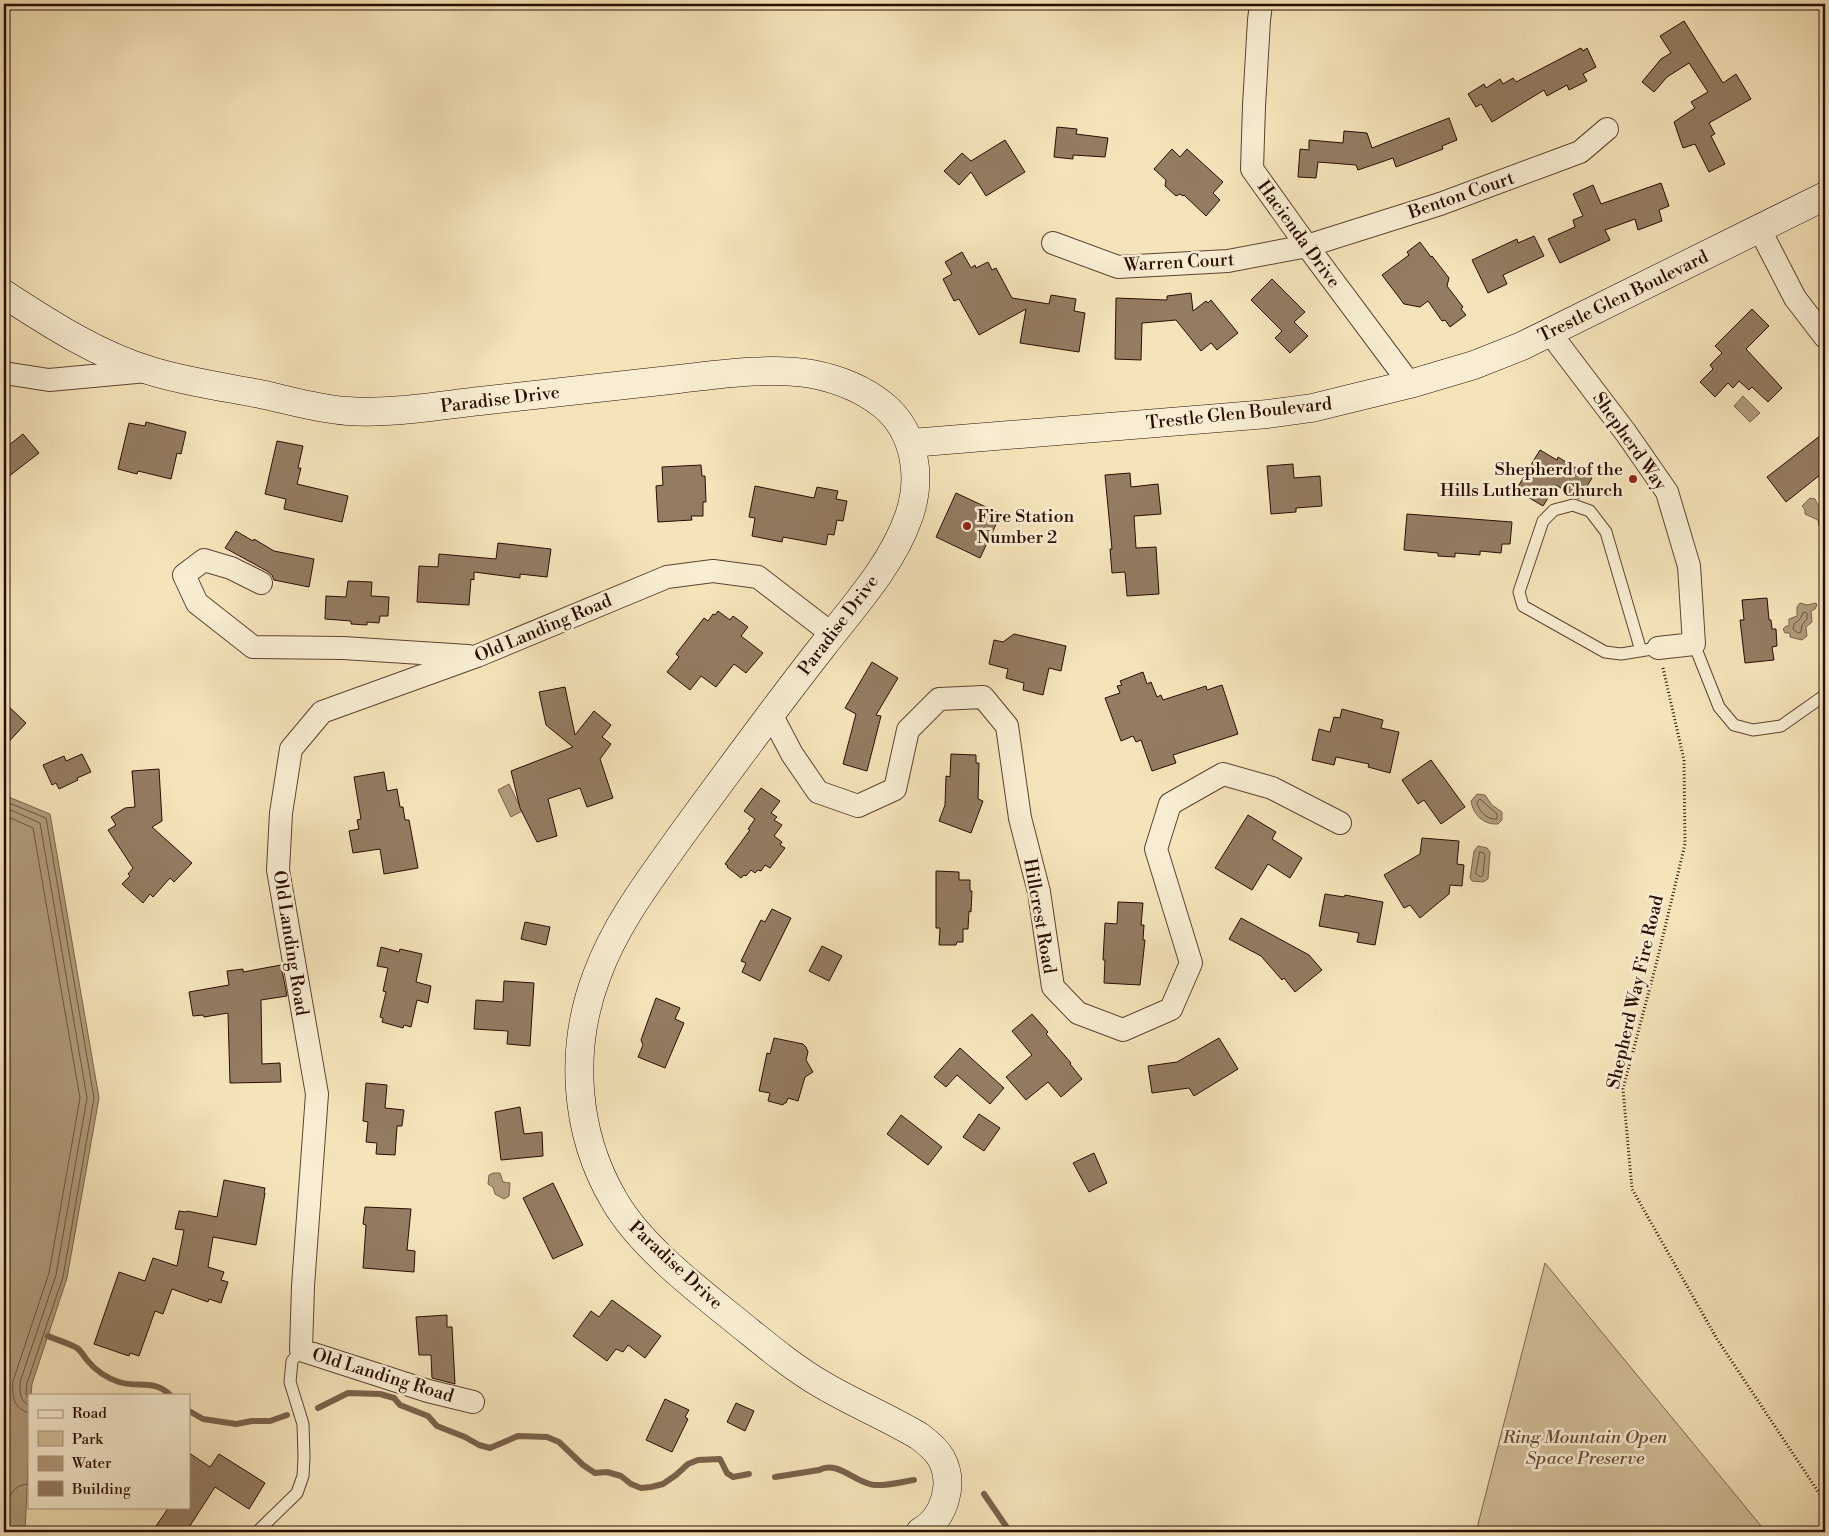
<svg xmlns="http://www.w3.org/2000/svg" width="1829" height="1536" font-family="'Libre Bodoni',serif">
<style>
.green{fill:#d2bf9b;stroke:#7e664e}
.water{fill:#b09b7b;stroke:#7a624b}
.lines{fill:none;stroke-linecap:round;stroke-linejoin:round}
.shore{stroke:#6d543e;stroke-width:1}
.stream{stroke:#7a624b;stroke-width:6}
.building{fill:#947c62;stroke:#2a0c02}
.lane-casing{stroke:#5d4230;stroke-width:13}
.street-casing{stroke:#5d4230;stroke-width:24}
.secondary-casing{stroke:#2a0c02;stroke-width:29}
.path{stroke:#2a0c02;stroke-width:3;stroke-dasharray:1 2.5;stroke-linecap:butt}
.lane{stroke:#f8edd2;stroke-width:11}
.street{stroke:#f8edd2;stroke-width:22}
.secondary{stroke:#f8edd2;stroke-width:28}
.poi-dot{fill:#8f2418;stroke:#f8edd2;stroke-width:2}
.labels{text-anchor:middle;stroke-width:5;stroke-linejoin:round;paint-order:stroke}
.street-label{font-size:18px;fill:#2a0c02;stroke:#f8edd2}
.poi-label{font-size:18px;fill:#2a0c02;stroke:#f8edd2;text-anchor:end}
.park-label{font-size:18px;font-style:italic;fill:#654b38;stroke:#f8edd2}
</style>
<rect width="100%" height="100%" fill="#f5e4ba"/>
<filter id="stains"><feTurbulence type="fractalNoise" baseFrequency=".004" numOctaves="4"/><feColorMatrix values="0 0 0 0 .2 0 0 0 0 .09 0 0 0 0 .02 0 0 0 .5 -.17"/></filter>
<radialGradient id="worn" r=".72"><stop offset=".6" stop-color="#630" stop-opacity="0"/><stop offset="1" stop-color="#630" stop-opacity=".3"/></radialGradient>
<path class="green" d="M1545,1263L1766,1532H1476Z"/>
<path class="water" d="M1743,396L1760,413L1750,422L1734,406Z
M1810,498L1815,499L1818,505L1825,510V531L1824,528L1819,526L1818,520L1805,514V510L1802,506Z
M1800,603L1807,605L1816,603L1817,605L1815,609L1811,611L1812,622L1806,627L1807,636L1802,640L1790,637V633H1785L1783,629L1786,626H1789V619L1797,616V607Z
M509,784L522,811L511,817L498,790Z
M1477,794L1485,795L1492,805L1502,812V820L1498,824C1484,825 1473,815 1471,801Z
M4,795L50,814L99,1098L67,1278L32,1384L31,1395H29V1447L25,1532H4Z
M1478,846L1487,848L1490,852L1488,879L1483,882L1472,881L1470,878L1474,851Z
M493,1173H500L503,1182L510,1183L509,1196L504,1199L495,1194L493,1187L488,1184L489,1175Z"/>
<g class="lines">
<path class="shore" d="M1804,612L1807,613V619L1802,625L1801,632L1798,633L1793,629L1794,624L1800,619Z
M1480,799L1497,814V819C1487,820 1480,812 1477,803Z
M4,801L46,818L94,1098L63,1277L27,1383L26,1394L29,1399
M4,807L40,823L87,1098L56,1275L20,1382C20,1392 19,1401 29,1405
M4,815L33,828L80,1098L49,1273L13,1381C12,1396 13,1408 29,1413
M1480,852L1484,853L1485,855L1483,875L1481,877L1476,874Z
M6,1532C7,1514 3,1485 29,1484"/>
<path class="stream" d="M48,1336C57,1340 68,1343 77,1348C81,1351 84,1356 87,1360C95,1370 107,1378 119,1382C137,1388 155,1379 170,1395
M318,1408L348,1393L380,1394L394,1398L400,1405L428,1416L437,1426L465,1437L479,1445L490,1448L518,1436L547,1437L559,1442L583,1465L595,1473L607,1472L621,1476L631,1484L641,1488L651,1487L663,1484L676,1475L688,1464L698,1460L720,1459L727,1473L733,1477L749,1474
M189,1411L203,1419L236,1424L252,1421H270L287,1415
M775,1477L819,1470C838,1460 855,1483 874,1485C887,1486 901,1482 914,1480
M984,1494L1010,1532"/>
</g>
<path class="building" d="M1684,21L1723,83L1736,74L1751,99L1709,123L1715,134L1711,136L1725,164L1709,172L1695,144L1683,148L1674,122L1695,108L1691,102L1708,92L1689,63L1667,77L1654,92L1642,82L1661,59L1671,53L1660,36Z
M1581,48L1583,51L1587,48L1596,67L1583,74L1587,81L1569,90L1567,85L1547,96L1544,90L1492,122L1481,104L1476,107L1468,94L1484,84L1486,88L1500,79L1503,84L1513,78L1516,82Z
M1449,118L1457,140L1442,146L1443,149L1396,167L1393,158L1358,170L1356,165L1318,162L1316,178L1298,177L1300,149L1309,150V140L1343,143L1344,131L1367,133L1372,148Z
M1057,127L1077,129L1076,134L1108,138L1105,157L1073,155V159L1054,157Z
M1005,140L1025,172L986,196L971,172L959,185L944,171L962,153L971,161Z
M1172,149L1180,157L1187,149L1223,182L1213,193L1220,200L1206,216L1184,195L1183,196L1180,194L1176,196L1165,186L1166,180L1154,169Z
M1661,183L1669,206L1659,210L1662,221L1638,230L1635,219L1605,230L1610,240L1560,263L1548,239L1575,227L1573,220L1583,216L1573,194L1593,185L1601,204Z
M1534,236L1544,256L1503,275L1507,284L1488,293L1472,260L1517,239L1518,243Z
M1420,242L1431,257L1432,256L1449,278L1447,286L1463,307L1461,309L1466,315L1450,327L1445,320L1442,321L1428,301L1420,307L1404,304L1382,275L1409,255L1407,252Z
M962,252L971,268L975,265L976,268L988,262L992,270L996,268L1012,298L1049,304L1051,295L1076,299L1074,311L1085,313L1079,352L1020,343L1026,309L979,335L959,299L954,301L943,279L952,274L945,262Z
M1272,279L1305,312L1294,322L1308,336L1290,353L1275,338L1282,331L1251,300Z
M1191,293L1193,311L1206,301L1208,303L1211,300L1238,333L1217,350L1211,343L1201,351L1176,320L1142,323L1141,360L1115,359L1116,298L1167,300V296Z
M1752,309L1769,326L1746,349L1782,388L1768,402L1752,387L1749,390L1739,381L1733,388L1728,383L1715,397L1700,382L1713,369L1710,365L1722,353L1715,346Z
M146,422L186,432L181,454L177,453L171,479L138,471L137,474L118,469L129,423L145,426Z
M1825,432V471L1786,502L1767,477Z
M23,434L39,453L4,480V449Z
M277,441L303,446L298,468H301L297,484L348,496L342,522L284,509L286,499L265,494Z
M1540,450L1557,460L1558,457L1592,478L1579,499L1556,485L1543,506L1516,490Z
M1293,464L1294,478L1320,476L1322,506L1296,508V512L1271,514L1267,466Z
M701,465L702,476H705L706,502H703V516H691L692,520L658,522L656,486L663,485L662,467Z
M1130,473L1131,487L1158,484L1161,514L1134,516L1136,548L1156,547L1159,594L1127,596L1125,572L1112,573L1110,549H1112L1105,475Z
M755,486L814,498L817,487L838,491L836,499L847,501L843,521L837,520L834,535L828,534L826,545L783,537L782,542L752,536L755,518L749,517Z
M956,493L1001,514L980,558L936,537Z
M1407,514L1512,522L1510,544H1502L1501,553L1480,551V555L1455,553V557L1438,556V553L1404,550Z
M236,531L253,541L254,539L274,551L314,559L309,587L274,580L272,575L267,571L225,548Z
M498,543L551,549L547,577L520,574V578L474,572V580L471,579L469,605L417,602L419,566L438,567L439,554L496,559Z
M348,581L372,582L371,596L389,597L388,616H380L379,623L367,622V625L351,624V621L325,619L326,596L346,597Z
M1767,598L1769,620H1771L1772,629H1776L1777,646L1772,647L1774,660L1745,663L1740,620H1744L1742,600Z
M718,611L730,620L733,616L748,627L741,636L763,653L746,673L734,664L716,687L701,676L690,690L667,672L679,657L676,654L704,618L708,621L713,614L715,615Z
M1014,634L1066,646L1061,671L1049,668L1043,695L1023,690L1024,683L1006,678L1008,669L989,664L994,640L1003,642Z
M872,662L898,678L876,715L881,716L867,771L843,764L856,714L845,708Z
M1143,672L1147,684L1151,682L1157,697L1161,695L1163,700L1206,686L1207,690L1222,685L1238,734L1173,755L1176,763L1152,771L1141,740L1136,742L1133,736L1121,741L1105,698L1120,693L1117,686L1122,685L1120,681Z
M565,687L575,735L594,711L611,725L602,737L611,744L600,759L613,798L587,807L580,788L548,799L557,836L537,842L520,808L511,771L573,747L546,725L539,692Z
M4,702L26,723L4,747Z
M1342,709L1383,720L1381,728L1399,732L1390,773L1368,767L1369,764L1336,757L1334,765L1312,760L1319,729L1330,732L1334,717L1340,718Z
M82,754L91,772L77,778L78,780L59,789L56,783L52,785L43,765L64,756L66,761Z
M951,754L976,755V763H979L978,799L983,801L971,833L939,821L945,805L946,776L950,777Z
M1431,760L1465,807L1441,824L1424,800L1418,804L1402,780Z
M159,769L162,821L152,827L192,863L174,882L170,878L153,897L150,894L143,903L122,884L130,876L128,874L133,868L108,830L116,825L111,817L125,808L135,807L132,771Z
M384,772L387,791L397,789L400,807H403L405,820H409L418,868L384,874L380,849L353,853L349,831L359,829L357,820L361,819L354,777Z
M761,788L780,801L771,813L777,817L774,820L782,825L774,836L782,842L780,845L785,848L770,868L765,865L761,871L758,870L755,873L751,870L746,876L744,875L741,878L727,867L728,866L725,864L750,830L748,829L755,819L744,811Z
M1248,815L1276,832L1272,839L1302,858L1290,878L1268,864L1252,890L1215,868Z
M1422,838L1459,841L1457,864L1464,865L1462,886L1450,885L1449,894L1420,918L1410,905L1404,908L1384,875L1420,854Z
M936,871L959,872V880H970V891H972L971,912L969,911L968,929H963V942H957L956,945H939L940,928H936Z
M1325,894L1344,897L1345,895L1383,902L1375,945L1357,942L1359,933L1319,926Z
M1118,902L1143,903L1141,925H1144L1143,940H1145L1140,985L1104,983L1105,960H1103L1105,923L1117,924Z
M772,909L791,918L760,981L742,972L746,963L741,961L761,920L765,922Z
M1241,918L1309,955L1322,970L1295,992L1284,978L1282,980L1261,956L1229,939Z
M525,922L550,927L546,945L521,939Z
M822,946L842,956L829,981L809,971Z
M381,947L399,952L400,949L422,954L416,982L431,986L428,1003L417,1000L411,1027L404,1025L403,1028L382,1022L383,1018L380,1017L386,992L383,991L388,968L377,966Z
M281,965L287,996L261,1000L262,1064L280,1063L281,1082L230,1083L228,1013L204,1017L203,1015L193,1016L189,992L229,985L227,971L243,969V972Z
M504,981L534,983L530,1046L507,1044L508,1031L474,1029L476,1000L503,1002Z
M656,998L680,1008L675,1019L684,1023L665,1068L638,1057L643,1045L641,1040Z
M1032,1014L1048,1032L1046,1034L1071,1063L1070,1064L1082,1079L1061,1097L1048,1082L1026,1100L1006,1077L1032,1055L1012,1031Z
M774,1038L803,1044L806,1047L808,1052L806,1060L813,1072L805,1077L798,1101L788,1098L786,1103H784L783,1105L768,1101L770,1093L759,1091L767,1053L770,1054Z
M1219,1038L1238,1069L1194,1096L1189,1088L1152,1093L1148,1066L1177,1062Z
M960,1048L1004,1088L990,1104L957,1075L946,1087L934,1077Z
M366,1083L387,1085L385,1108L404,1110L402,1126H397L395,1155L376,1154L377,1143L366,1142L368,1122L363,1121Z
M520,1107L524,1134L542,1132L543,1156L501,1160L495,1112Z
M979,1114L1000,1128L984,1151L963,1137Z
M901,1115L942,1147L928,1165L887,1134Z
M1094,1153L1107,1183L1089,1192L1073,1163Z
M224,1180L265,1188L264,1193H265L256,1245L213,1237L208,1267L224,1272L221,1280L228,1282L221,1303L209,1299L208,1302L172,1289L163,1314L155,1311L139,1356L130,1353L129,1356L94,1344L119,1272L145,1281L153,1258L177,1266L184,1230L175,1229L179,1211L186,1212L187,1211L217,1217Z
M553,1183L583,1245L553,1259L523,1198Z
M365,1207L411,1209L407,1250L415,1251L414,1272L363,1268L366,1225L363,1224Z
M612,1300L661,1336L645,1358L628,1345L623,1352L616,1349L607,1361L573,1336L591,1311L599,1317Z
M447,1315V1327H452L455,1384L432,1378L431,1355H419L416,1317Z
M665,1399L689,1410L685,1417L688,1419L672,1452L646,1440Z
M736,1403L754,1411L745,1431L727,1422Z
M189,1453L210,1467L219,1454L265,1483L249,1509L215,1487L186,1532H152L169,1507H189Z"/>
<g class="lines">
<g class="lane-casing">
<path id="lane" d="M1694,644L1719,707L1734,725L1753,730L1781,726L1825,695
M1641,651L1606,532L1590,511L1573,505L1554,510L1543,521L1519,592L1523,606L1605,652L1621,654L1658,648
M257,1532L297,1493L303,1476L304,1457L303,1424L290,1382L292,1361L301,1350"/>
</g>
<g class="street-casing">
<path id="street" d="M1261,4L1259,20L1254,106L1252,169L1307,246L1410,384
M1760,230L1795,298L1825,337
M1053,243L1118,267L1228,261L1307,246L1440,204L1580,152L1607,129
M1550,333L1626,433L1667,492L1689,566L1694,644L1658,648
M4,373L49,380L147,371
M261,583L231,568L204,560L184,575L197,603L253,647L343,648L468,656
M771,714L792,754L818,792L858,806L895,789L908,730L939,699L983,697L1007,726L1020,818L1039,892L1053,987L1078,1013L1123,1030L1171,1009L1191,963L1156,849L1170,804L1223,774L1272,788L1340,823
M473,1402L428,1391L301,1350L303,1286L317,1094L278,870L281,813L291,749L322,712L477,656L667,577L713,571L758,577L832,634"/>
</g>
<g class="secondary-casing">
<path id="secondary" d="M4,294C50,324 98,355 151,371C187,382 224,387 260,394C289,400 317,409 347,411C391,414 436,406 480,401C546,394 613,386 679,379C723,374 768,367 812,374C838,379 863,389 883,405C916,432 922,478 909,516C892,565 854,606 823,646C775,707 729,770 683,833C651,878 616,923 597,975C569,1048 574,1132 614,1200C640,1246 699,1291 740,1324C766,1345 792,1367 821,1384C853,1403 887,1417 919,1436C927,1442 936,1449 941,1458C955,1483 945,1518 920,1532
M911,443L1268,414L1312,408L1410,384L1474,365L1522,346L1825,196"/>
</g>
<path class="path" d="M1663,668L1684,760L1685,844L1657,961L1623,1089L1632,1189L1717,1339L1825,1502"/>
<use href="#lane" class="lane"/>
<use href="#street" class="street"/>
<use href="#secondary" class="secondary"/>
</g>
<g class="poi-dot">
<circle cx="1633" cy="479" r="5"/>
<circle cx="967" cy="526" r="5"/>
</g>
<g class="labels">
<g class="street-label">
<text transform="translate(1461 195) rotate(-19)" y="6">Benton Court</text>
<text transform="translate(1299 234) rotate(54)" y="6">Hacienda Drive</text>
<text transform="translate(1179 262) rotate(-3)" y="6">Warren Court</text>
<text transform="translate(1623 296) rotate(-26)" y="6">Trestle Glen Boulevard</text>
<text transform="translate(500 399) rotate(-7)" y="6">Paradise Drive</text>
<text transform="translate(1239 413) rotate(-6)" y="6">Trestle Glen Boulevard</text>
<text transform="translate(1630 441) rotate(55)" y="6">Shepherd Way</text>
<text transform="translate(838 625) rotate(-53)" y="6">Paradise Drive</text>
<text transform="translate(543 628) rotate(-23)" y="6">Old Landing Road</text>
<text transform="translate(1040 916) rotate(80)" y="6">Hillcrest Road</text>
<text transform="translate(291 943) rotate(81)" y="6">Old Landing Road</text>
<text transform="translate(1635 992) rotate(-77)" y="6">Shepherd Way Fire Road</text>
<text transform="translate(676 1265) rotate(43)" y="6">Paradise Drive</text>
<text transform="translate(383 1375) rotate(17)" y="6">Old Landing Road</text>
</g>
<g class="poi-label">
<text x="1623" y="475">Shepherd of the<tspan x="1623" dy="21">Hills Lutheran Church</tspan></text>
<text x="977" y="522" text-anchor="start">Fire Station<tspan x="977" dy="21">Number 2</tspan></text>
</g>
<g class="park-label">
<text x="1585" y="1443">Ring Mountain Open<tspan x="1585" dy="21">Space Preserve</tspan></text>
</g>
</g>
<rect width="1829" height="1536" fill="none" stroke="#f5e4ba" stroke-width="20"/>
<rect x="5" y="5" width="1819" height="1526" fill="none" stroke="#2a0c02" stroke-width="2.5"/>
<rect x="10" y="10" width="1809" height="1516" fill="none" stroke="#2a0c02"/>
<rect x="28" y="1394" width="162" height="115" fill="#f8edd2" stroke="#a6937f"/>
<rect x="38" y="1410" width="25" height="8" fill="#f8edd2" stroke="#a6937f"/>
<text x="72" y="1418" font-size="15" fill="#2a0c02">Road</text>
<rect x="38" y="1431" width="25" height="15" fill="#d2bf9b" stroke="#a6937f"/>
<text x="72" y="1444" font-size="15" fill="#2a0c02">Park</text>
<rect x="38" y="1456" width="25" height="15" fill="#b09b7b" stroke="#a6937f"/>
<text x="72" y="1468" font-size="15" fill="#2a0c02">Water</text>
<rect x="38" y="1481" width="25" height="15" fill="#947c62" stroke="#a6937f"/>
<text x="72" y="1494" font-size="15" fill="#2a0c02">Building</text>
<rect width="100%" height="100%" filter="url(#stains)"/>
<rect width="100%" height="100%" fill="url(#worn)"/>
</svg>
